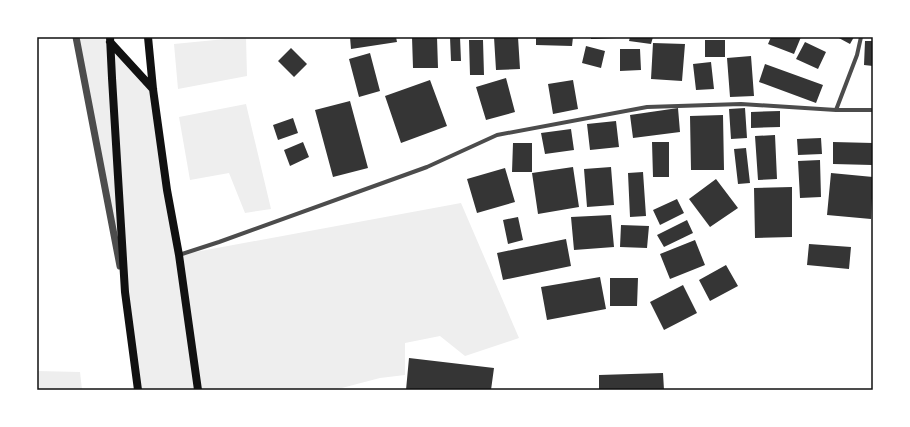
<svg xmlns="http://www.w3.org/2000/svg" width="910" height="427" font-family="Spectral,serif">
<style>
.green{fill:#eee}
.building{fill:#353535}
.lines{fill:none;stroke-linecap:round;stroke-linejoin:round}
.minor{stroke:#4c4c4c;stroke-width:4}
.tertiary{stroke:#4c4c4c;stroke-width:7}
.secondary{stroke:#111;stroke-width:8}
.neatline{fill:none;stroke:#111;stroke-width:1.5}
</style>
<rect width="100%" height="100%" fill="#fff"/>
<path class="green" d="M76,37H105L153,89L179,255L461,203L519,338L465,356L440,336L405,343V375L380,378L334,390H140L125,292Z
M246,37L247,76L178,89L174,44Z
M246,104L271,209L245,213L229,173L190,180L179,117Z
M37,371L80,372L82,390H37Z"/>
<path class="building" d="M350,37H396L397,42L351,49Z
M412,37H437L438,68H413Z
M450,37H460L461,61H451Z
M494,37H518L520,69L496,70Z
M536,37H573L572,46L536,45Z
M591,37H617V38L591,39Z
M630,37H653L651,44L629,41Z
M771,37H801L794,54L768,44Z
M837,37H854L850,44Z
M469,40H483L484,75H470Z
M705,40H725V57H705Z
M865,41H873V66L864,65Z
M805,42L826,52L818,69L796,59Z
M653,43L685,44L682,81L651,79Z
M586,46L605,51L601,68L582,63Z
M291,48L307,64L294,77L278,61Z
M620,49H640L641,70L620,71Z
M370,53L380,91L359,97L349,59Z
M751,56L754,96L730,97L727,58Z
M711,62L714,89L696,90L693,64Z
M765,64L823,85L816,103L759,82Z
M506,78L515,112L486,120L476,87Z
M430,80L447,126L401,143L385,96Z
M573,80L578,109L553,114L548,84Z
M350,101L368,168L333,177L315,110Z
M678,108L680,132L633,138L630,115Z
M745,108L747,138L731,139L729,109Z
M780,111V127L751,128V112Z
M723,115L724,170H691L690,116Z
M293,118L298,133L278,140L273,125Z
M616,121L619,147L590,150L587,124Z
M571,129L574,150L545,154L541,133Z
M775,135L777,179L758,180L755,136Z
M821,138L822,154L798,155L797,139Z
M303,142L309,157L290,166L284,150Z
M652,142H669V177H653Z
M833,142L873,143L872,165L833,164Z
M513,143H532V172H512Z
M746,148L750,183L738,184L734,149Z
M820,160L821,197L800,198L798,161Z
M573,167L579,207L538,214L532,173Z
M611,167L614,205L587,207L584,169Z
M505,168L515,202L477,213L467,179Z
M643,172L646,216L630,217L628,173Z
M831,173L873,177L871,219L827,215Z
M716,179L738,208L710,227L689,199Z
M792,187V237L755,238L754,188Z
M677,199L684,213L660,225L653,210Z
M611,215L614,247L574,250L571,217Z
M518,217L523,240L508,244L503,220Z
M687,220L693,233L664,247L657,235Z
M621,225L649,226L647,248L620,247Z
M566,239L571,266L503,280L497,253Z
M695,240L705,265L670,279L660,254Z
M809,244L851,247L849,269L807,265Z
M726,265L738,286L710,301L699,280Z
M600,277L606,309L547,320L541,287Z
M610,278H638L637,306H610Z
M683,285L697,313L664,330L650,302Z
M409,358L494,368L491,390H406Z
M663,373L664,390H599V375Z"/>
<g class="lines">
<path class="minor" d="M836,110L857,55L861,37
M179,255L219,242L427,167L497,135L647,107L741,104L836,110H873"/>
<path class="tertiary" d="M76,37L120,266"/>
<path class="secondary" d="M110,37L112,78L125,292L138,390
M148,37L153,89L167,190L179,255L198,390
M110,42L153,89"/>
</g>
<rect width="910" height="427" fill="none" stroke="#ffffff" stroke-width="76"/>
<rect x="38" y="38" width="834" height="351" class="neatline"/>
</svg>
